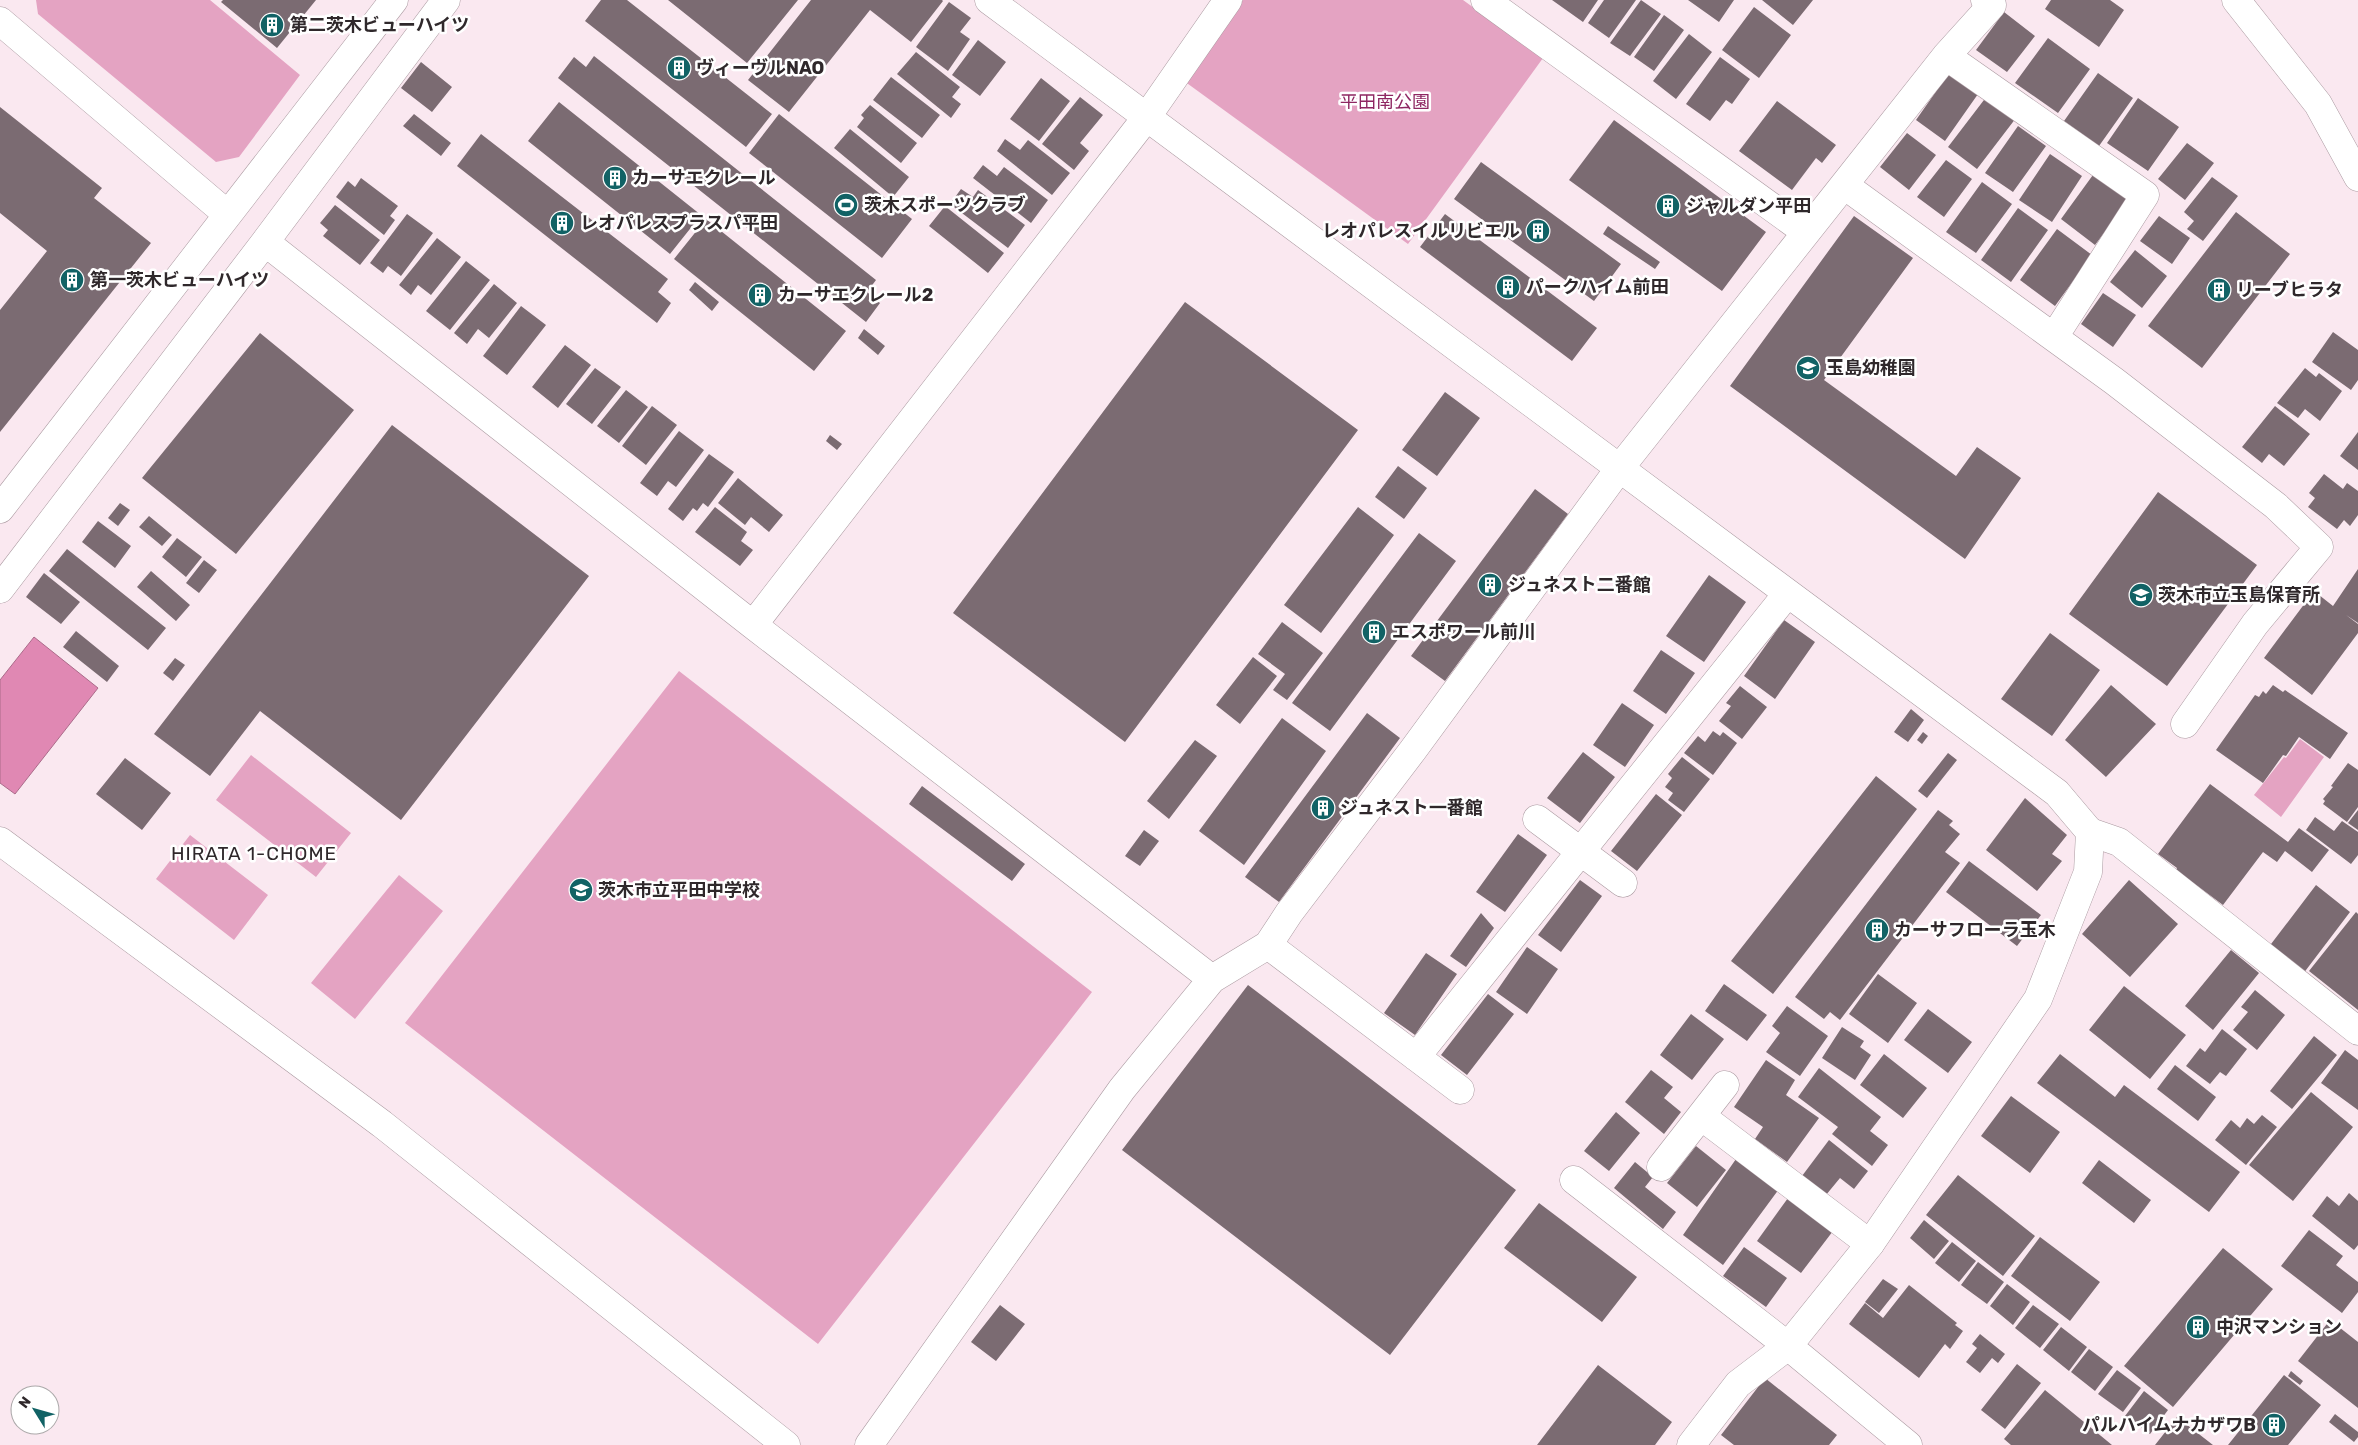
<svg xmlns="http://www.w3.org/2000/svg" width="2358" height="1445" font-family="Rubik,'Noto Sans JP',sans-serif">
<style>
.green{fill:#e4a3c2}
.water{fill:#e088b3;stroke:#ab6b8a}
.building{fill:#7b6b72}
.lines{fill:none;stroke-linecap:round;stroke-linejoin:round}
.street-casing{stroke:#ab9aa1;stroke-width:29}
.secondary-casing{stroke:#ab9aa1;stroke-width:29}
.street{stroke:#fff;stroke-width:28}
.secondary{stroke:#fff;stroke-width:28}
.labels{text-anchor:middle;stroke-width:5;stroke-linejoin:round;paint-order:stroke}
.poi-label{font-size:18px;font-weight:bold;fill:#2f282b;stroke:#fff;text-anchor:start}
.park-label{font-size:18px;fill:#8e2762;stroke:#fff}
.neighbourhood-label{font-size:19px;letter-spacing:1px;fill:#2f282b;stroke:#fff}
</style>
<rect width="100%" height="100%" fill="#fae8f0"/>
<path class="green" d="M36,0H210L300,75L239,157L216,162L38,14Z
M1243,0H1463L1543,58L1408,244L1184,81Z
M679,671L1092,992L818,1344L405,1023Z
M2300,739L2324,757L2281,817L2254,795L2284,757L2286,758Z
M251,755L351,833L316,877L216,800Z
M190,835L268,895L234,940L156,879Z
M399,875L443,911L355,1019L311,983Z"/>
<path class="water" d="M34,637L98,688L15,794L0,783V680Z"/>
<path class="building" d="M223,0H316L277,48L221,2Z
M601,0H627L772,114L746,147L585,21Z
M668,0H798L747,63Z
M811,0H942L943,1L911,42L870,10L789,112L748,80Z
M1552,0H1598L1583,22Z
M1604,0H1636L1609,38L1588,23Z
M1641,0L1661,14L1630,56L1610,43Z
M1688,0H1734L1719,22Z
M1762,0H1813L1793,25Z
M2051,0H2110L2124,10L2099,47L2045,9Z
M949,2L971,18L960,32L970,39L948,71L916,47Z
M1754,7L1791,35L1759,78L1722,50Z
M2004,12L2035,36L2007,72L1976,50Z
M1664,15L1684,30L1654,71L1634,57Z
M1689,34L1712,52L1676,99L1653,81Z
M2048,38L2090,69L2058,113L2015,83Z
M978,40L1006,62L980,96L952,75Z
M916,52L960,87L952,97L961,104L951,118L897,74Z
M594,56L876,280L867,292L880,303L866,322L558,78L574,57L586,67Z
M1720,57L1750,79L1732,104L1726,100L1710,121L1686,104Z
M421,62L452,87L432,112L401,88Z
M1949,73L1978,94L1945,141L1916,120Z
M2098,73L2133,98L2099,146L2064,121Z
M891,77L940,115L922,138L873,100Z
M1041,78L1070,101L1039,141L1010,119Z
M1987,96L2016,118L1977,169L1948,147Z
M1080,97L1103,115L1080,143L1089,151L1074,170L1042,144Z
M2138,98L2179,127L2148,171L2107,143Z
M1777,101L1836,145L1822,163L1816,158L1792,190L1739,151Z
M559,102L701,215L670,254L528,141Z
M870,105L917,143L901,163L857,127L864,118L861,115Z
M0,107L102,188L94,198L151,243L0,432V310L47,251L0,213Z
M414,114L451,143L441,156L403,126Z
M779,114L912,219L882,258L749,153Z
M1614,120L1766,232L1722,291L1569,180Z
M2018,126L2046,146L2013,192L1985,173Z
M850,129L909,177L893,197L834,148Z
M1907,133L1936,155L1909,190L1880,167Z
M481,134L668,279L658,292L671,303L657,323L457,166Z
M1005,139L1020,150L1028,140L1070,173L1052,195L997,151Z
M2187,143L2214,163L2185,200L2158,179Z
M2050,154L2082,176L2052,222L2019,200Z
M1946,160L1972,179L1944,217L1917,197Z
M1481,162L1621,264L1594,301L1454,199Z
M983,165L997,176L1004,167L1048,200L1031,223L973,178Z
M2098,168L2133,194L2095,245L2061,219Z
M2212,177L2238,196L2203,241L2187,229L2194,221L2184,212Z
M361,178L398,206L390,216L395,220L384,235L336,197L348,181L355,187Z
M1982,182L2012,204L1976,253L1946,232Z
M961,189L973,197L978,190L1025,225L1008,248L950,204Z
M335,205L380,240L360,265L323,236L328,230L320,223Z
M945,206L1004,253L988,273L929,226Z
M2018,208L2048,230L2011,282L1981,260Z
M2236,212L2290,254L2202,368L2148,326Z
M407,214L433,233L401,276L388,266L383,273L370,263Z
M1445,214L1597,328L1572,361L1420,247Z
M1854,216L1913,258L1824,380L1956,476L1977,447L2021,478L1965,559L1730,386Z
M2159,216L2190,238L2172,264L2140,241Z
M706,219L846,331L814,371L674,259Z
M1608,226L1660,262L1655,269L1603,234Z
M2057,229L2092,255L2055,306L2020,280Z
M437,238L461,257L431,295L418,285L411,295L399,285Z
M2135,250L2167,276L2142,308L2110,282Z
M466,261L490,280L450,330L426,311Z
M695,282L719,302L712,311L689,290Z
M494,284L517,303L489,338L478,329L467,344L454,333Z
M2103,293L2136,315L2113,347L2081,324Z
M1185,302L1358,430L1125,742L953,613Z
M521,306L546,325L507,375L483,356Z
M864,329L885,346L878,355L858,338Z
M2333,332L2358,350V380L2351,390L2312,362Z
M260,333L354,410L236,554L142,478Z
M565,345L591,365L558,408L532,387Z
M595,368L621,387L592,424L566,404Z
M2305,368L2316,377L2319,373L2342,391L2320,421L2305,409L2298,418L2277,403Z
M626,390L648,407L619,443L597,426Z
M1445,392L1480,418L1437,476L1402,450Z
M652,406L677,425L646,465L622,446Z
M2275,406L2310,434L2284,466L2269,454L2262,463L2242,447Z
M392,425L589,576L401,820L260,711L210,776L154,734Z
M679,431L704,450L676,487L668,481L657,496L640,483Z
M2358,432V470L2340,456Z
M830,435L842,444L837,450L826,441Z
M709,454L734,472L708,507L703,503L697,511L693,508L683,521L668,509Z
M1398,466L1427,488L1404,519L1375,497Z
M2324,474L2343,489L2347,483L2358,491V515L2350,526L2344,520L2337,529L2308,507L2315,498L2309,493Z
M738,478L783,515L769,532L751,517L745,525L718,503Z
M1535,489L1568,514L1445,681L1411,656Z
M2158,492L2257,565L2167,686L2069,614Z
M120,503L130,510L118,526L108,518Z
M715,507L747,532L741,541L753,550L740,566L695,532Z
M1358,507L1394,535L1321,633L1284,605Z
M149,516L172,535L162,546L139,527Z
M98,521L131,546L115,568L82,542Z
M1419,533L1456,561L1330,731L1292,703Z
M177,538L202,557L186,577L162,557Z
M67,549L166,628L148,650L49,571Z
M204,560L217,570L199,593L186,583Z
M2358,569V623L2346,615L2358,624V633L2312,695L2264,658L2314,591L2333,606Z
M151,571L190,605L176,621L137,587Z
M44,573L80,602L61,624L26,597Z
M1709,575L1746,602L1704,662L1666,636Z
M1784,620L1815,642L1775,699L1744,676Z
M1282,622L1323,653L1287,700L1273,690L1285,674L1258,654Z
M76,631L119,666L107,682L63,647Z
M2050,633L2100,670L2052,736L2001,699Z
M1661,650L1695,673L1666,714L1633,691Z
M1253,657L1277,676L1240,724L1216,705Z
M175,658L185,665L173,681L163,673Z
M2111,685L2156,724L2106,777L2065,740Z
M2273,685L2283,692L2285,690L2348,733L2330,759L2299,737L2286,756L2283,755L2263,783L2216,750L2255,695L2259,697L2263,691L2266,694Z
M1740,686L1767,707L1742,739L1719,721L1731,706L1726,703Z
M1622,703L1654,725L1625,767L1593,745Z
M1911,709L1924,720L1908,742L1894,732Z
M1367,713L1400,738L1279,902L1245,877Z
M1282,718L1326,751L1244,865L1199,831Z
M1713,731L1720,736L1723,732L1737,743L1713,775L1684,753L1698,736L1705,742Z
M1923,732L1928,736L1922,744L1917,740Z
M1195,740L1217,756L1169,819L1147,801Z
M1583,752L1615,777L1580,823L1547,798Z
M1948,753L1957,760L1927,798L1918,791Z
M1682,757L1710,779L1684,812L1668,800L1673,793L1665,787L1672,778L1668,774Z
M125,758L171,793L142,830L96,794Z
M2348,763L2358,770V807L2347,822L2323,804L2325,801L2323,799L2333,787L2331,786Z
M1876,776L1917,809L1773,994L1731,961Z
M2210,784L2288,842L2299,828L2329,850L2312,872L2285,851L2277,862L2263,852L2223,905L2176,870L2177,868L2158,854Z
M922,786L1025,864L1012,881L909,804Z
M1656,794L1682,815L1637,871L1611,851Z
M2025,798L2067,835L2052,854L2062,861L2037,891L1986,850Z
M1938,810L1953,821L1949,825L1960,834L1945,852L1960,863L1840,1020L1830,1012L1824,1019L1795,997Z
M2358,810V830L2348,823Z
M2315,817L2334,831L2342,821L2358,832V855L2351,864L2306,830Z
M1144,830L1159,841L1140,866L1125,856Z
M1518,834L1547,855L1505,912L1476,892Z
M1969,861L2041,915L2017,946L1946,892Z
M1580,880L1602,896L1561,952L1538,935Z
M2129,880L2178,924L2130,977L2082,934Z
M2316,885L2350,912L2303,974L2268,948Z
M2356,912L2358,914V1010L2309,971Z
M1481,913L1494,928L1466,967L1450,956Z
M1527,947L1558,969L1527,1014L1496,992Z
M2231,950L2259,973L2213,1030L2185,1006Z
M1426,953L1457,974L1415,1035L1384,1013Z
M1878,974L1917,1003L1888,1043L1849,1014Z
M1724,984L1767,1015L1747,1041L1705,1011Z
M1248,985L1516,1190L1390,1355L1122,1150Z
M2124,986L2186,1035L2150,1079L2089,1030Z
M2255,990L2285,1015L2257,1050L2233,1030L2248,1012L2241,1007Z
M1488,994L1514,1014L1467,1075L1441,1055Z
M1787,1006L1828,1036L1800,1076L1766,1052L1780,1033L1772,1026Z
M1928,1009L1972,1042L1948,1073L1904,1040Z
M1691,1014L1724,1039L1692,1080L1660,1055Z
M1842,1027L1864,1041L1860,1047L1871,1055L1855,1080L1822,1058Z
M2222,1029L2247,1049L2226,1076L2220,1072L2210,1084L2186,1066L2200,1048L2205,1052Z
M2314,1036L2337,1055L2292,1109L2270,1091Z
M2345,1050L2358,1060V1110L2321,1083Z
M1884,1054L1927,1088L1903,1118L1860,1085Z
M2060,1054L2115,1097L2124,1085L2240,1172L2209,1212L2037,1083Z
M1766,1060L1795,1080L1786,1095L1819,1118L1787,1162L1755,1139L1763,1127L1734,1107Z
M2175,1065L2216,1097L2198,1121L2157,1089Z
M1819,1068L1881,1117L1870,1131L1888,1145L1872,1166L1832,1134L1838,1127L1798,1097Z
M1651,1070L1673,1087L1664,1098L1681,1112L1664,1134L1625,1102Z
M2311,1092L2353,1127L2293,1201L2249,1165Z
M2011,1096L2060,1132L2030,1173L1981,1136Z
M1616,1112L1640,1133L1609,1171L1584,1151Z
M2262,1115L2277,1127L2246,1165L2215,1140L2231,1120L2240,1128L2247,1118L2254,1124Z
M1829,1140L1868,1171L1854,1189L1840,1178L1826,1195L1802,1176Z
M1696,1146L1726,1170L1697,1207L1667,1183Z
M1736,1159L1779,1189L1723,1265L1683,1235Z
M2099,1160L2151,1200L2134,1223L2082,1183Z
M1635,1162L1653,1177L1645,1187L1676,1212L1663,1229L1614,1188Z
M1958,1175L2035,1236L2003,1276L1926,1215Z
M2349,1193L2358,1201V1245L2354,1250L2312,1216L2327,1196L2339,1206Z
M1788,1198L1833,1231L1801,1273L1757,1241Z
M1539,1203L1637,1277L1602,1322L1504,1248Z
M1924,1220L1949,1241L1934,1259L1910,1238Z
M2309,1230L2343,1256L2336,1265L2358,1282V1292L2342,1313L2281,1266Z
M2040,1237L2100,1282L2070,1321L2011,1276Z
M1952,1242L1976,1261L1959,1282L1935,1263Z
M1744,1247L1787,1278L1766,1307L1723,1276Z
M2223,1248L2273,1289L2173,1407L2124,1366Z
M1978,1262L2004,1282L1987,1304L1961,1285Z
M1883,1279L1898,1289L1879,1313L1865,1302Z
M2007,1284L2030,1302L2013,1325L1990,1306Z
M1909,1285L1957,1323L1955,1325L1963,1331L1950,1349L1945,1344L1919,1378L1849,1324L1865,1303L1883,1318Z
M1000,1305L1025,1324L996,1361L971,1342Z
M2033,1305L2059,1324L2040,1348L2015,1328Z
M2330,1320L2358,1342V1408L2298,1361Z
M2061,1327L2087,1347L2069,1371L2043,1350Z
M1980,1334L2005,1354L1998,1363L1992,1358L1980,1373L1966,1362L1977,1348L1972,1344Z
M2089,1349L2113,1367L2095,1391L2071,1372Z
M2017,1364L2041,1383L2005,1429L1981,1410Z
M1598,1365L1672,1422L1655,1445H1537Z
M2117,1370L2141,1388L2123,1412L2098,1394Z
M2291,1371L2303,1381L2300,1385L2288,1376Z
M2284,1375L2321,1405L2288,1445H2228Z
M1765,1378L1837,1435L1829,1445H1734L1721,1435Z
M2045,1390L2112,1445H2011L2004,1439Z
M2144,1391L2168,1410L2150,1434L2125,1416Z
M2335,1414L2358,1432V1437L2354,1442L2329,1422Z
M2177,1417L2213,1445H2155Z"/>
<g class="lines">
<g class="street-casing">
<path id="street" d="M1485,0L1806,232
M2236,0L2318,104L2358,177
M0,21L227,214
M1946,56L2145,195L2054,337
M1844,185L2114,381L2276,506L2319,547L2255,624L2185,724
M265,242L753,625L1212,979L1122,1089L869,1445
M0,509L394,0
M0,589L265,242L446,0
M753,625L1146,118L1228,0
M1537,819L1623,883
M2090,832L2119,842L2358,1031
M0,841L382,1124L786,1445
M1268,945L1460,1090
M1212,979L1268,945L1289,913L1413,750L1619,469L1946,56L1992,5L1985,0
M1416,1057L1787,594
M1701,1116L1870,1244
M1661,1167L1725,1085
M1574,1180L1788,1346L1738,1384L1691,1445"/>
</g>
<g class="secondary-casing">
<path id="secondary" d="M989,0L2057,793L2090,832L2088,872L2038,999L1870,1244L1788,1346L1908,1445"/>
</g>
<use href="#street" class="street"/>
<use href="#secondary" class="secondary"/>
</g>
<defs>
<g id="building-disc" transform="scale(1.25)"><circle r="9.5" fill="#116265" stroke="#fff"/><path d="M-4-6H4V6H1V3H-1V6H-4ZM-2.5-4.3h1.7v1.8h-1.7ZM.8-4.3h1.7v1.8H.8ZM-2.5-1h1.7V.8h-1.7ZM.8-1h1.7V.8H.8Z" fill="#fff"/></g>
<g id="stadium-disc" transform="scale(1.25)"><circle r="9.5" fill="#116265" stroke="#fff"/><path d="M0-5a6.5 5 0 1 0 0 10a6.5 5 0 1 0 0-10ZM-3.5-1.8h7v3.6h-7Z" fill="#fff"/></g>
<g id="school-disc" transform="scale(1.25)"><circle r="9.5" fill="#116265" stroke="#fff"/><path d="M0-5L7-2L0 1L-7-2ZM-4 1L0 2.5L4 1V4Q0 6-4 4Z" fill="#fff"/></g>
</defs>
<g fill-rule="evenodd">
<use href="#building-disc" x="272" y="25"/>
<use href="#building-disc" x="679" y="68"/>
<use href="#building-disc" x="615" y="178"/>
<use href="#stadium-disc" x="846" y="205"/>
<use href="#building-disc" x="1668" y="206"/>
<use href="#building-disc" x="562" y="223"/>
<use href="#building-disc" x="1538" y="231"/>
<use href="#building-disc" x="72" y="280"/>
<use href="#building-disc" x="1508" y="287"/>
<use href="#building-disc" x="2219" y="290"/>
<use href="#building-disc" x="760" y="295"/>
<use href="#school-disc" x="1808" y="368"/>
<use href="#building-disc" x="1490" y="585"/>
<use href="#school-disc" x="2141" y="595"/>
<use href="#building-disc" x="1374" y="632"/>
<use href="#building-disc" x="1323" y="808"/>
<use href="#school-disc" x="581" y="890"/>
<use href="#building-disc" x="1877" y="930"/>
<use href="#building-disc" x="2198" y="1327"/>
<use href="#building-disc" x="2274" y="1425"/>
</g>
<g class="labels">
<g class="poi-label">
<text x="290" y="31">第二茨木ビューハイツ</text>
<text x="696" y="74">ヴィーヴルNAO</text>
<text x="632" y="184">カーサエクレール</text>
<text x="864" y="211">茨木スポーツクラブ</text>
<text x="1686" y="212">ジャルダン平田</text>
<text x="580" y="229">レオパレスプラスパ平田</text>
<text x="1520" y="237" text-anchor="end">レオパレスイルリビエル</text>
<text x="90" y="286">第一茨木ビューハイツ</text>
<text x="1526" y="293">パークハイム前田</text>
<text x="2236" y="296">リーブヒラタ</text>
<text x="778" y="301">カーサエクレール2</text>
<text x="1826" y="374">玉島幼稚園</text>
<text x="1508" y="591">ジュネスト二番館</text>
<text x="2158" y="601">茨木市立玉島保育所</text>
<text x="1392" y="638">エスポワール前川</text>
<text x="1340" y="814">ジュネスト一番館</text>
<text x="598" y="896">茨木市立平田中学校</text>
<text x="1894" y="936">カーサフローラ玉木</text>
<text x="2216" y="1333">中沢マンション</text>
<text x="2256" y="1431" text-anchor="end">パルハイムナカザワB</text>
</g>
<g class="park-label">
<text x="1385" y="108">平田南公園</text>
</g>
<g class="neighbourhood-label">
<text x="254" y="860">HIRATA 1-CHOME</text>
</g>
</g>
<g transform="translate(35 1410) rotate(307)"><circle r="24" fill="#ffffff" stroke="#aca9aa"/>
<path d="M0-4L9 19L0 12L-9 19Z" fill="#116265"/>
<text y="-8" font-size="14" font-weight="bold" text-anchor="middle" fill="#2f282b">N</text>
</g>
</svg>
